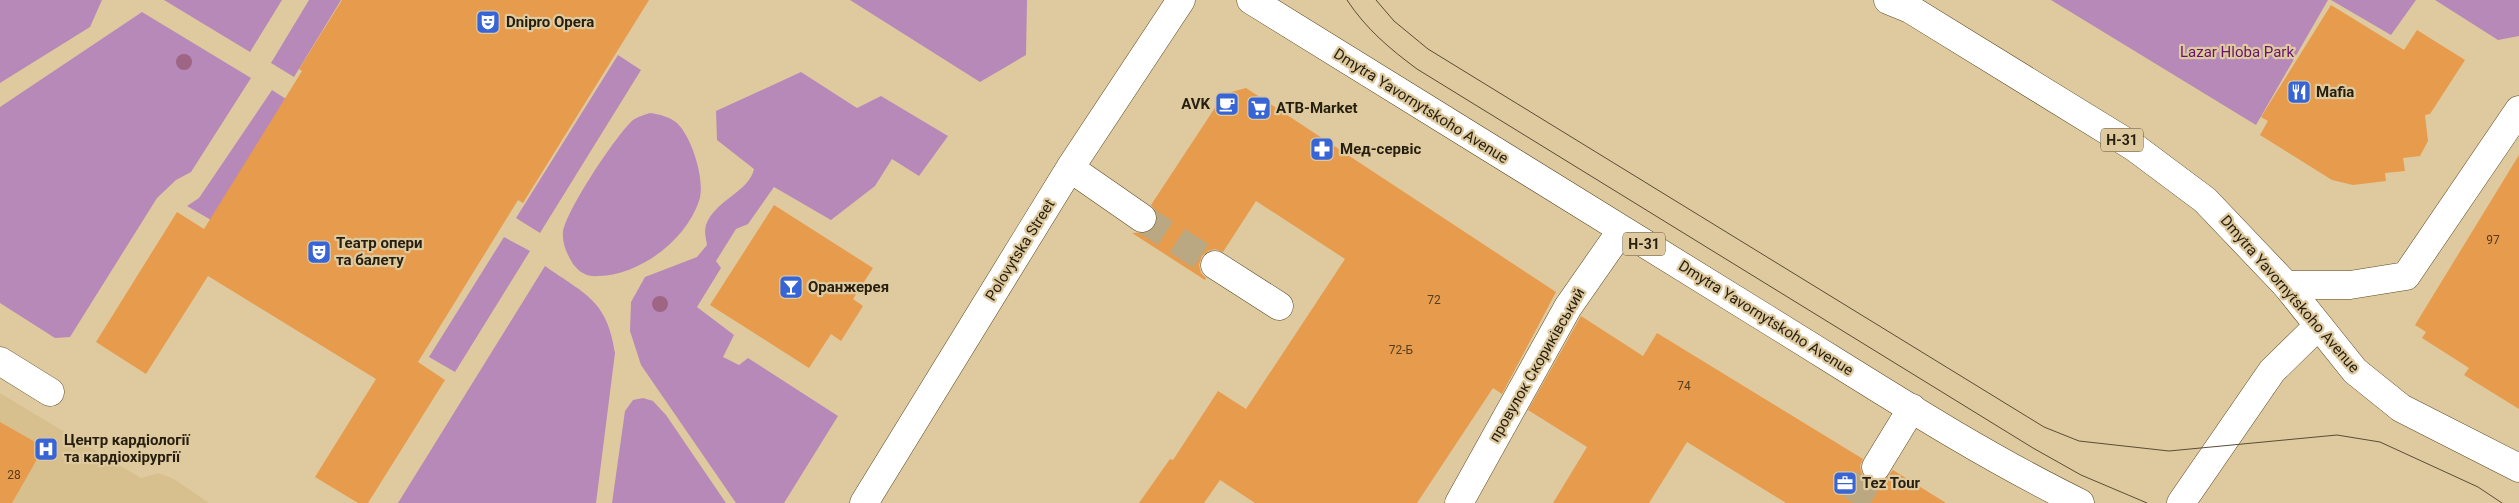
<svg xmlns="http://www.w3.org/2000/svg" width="2519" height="503" font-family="Roboto,sans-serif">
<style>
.built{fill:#d8c08e}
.green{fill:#b789b9}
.building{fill:#e69b4d}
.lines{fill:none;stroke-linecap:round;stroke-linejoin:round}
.minor-tunnel{stroke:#baa882;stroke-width:28;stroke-dasharray:28 14;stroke-linecap:butt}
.minor-casing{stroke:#5c4a23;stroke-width:29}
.major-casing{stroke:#5c4a23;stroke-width:29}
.minor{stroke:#fff;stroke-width:28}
.major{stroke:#fff;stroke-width:28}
.tram{stroke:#594d36;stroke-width:1}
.tree{fill:#9e6585}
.labels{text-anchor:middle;stroke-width:4.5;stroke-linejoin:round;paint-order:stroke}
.number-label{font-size:12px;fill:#563d1e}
.shield{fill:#dfca9f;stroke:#5e523a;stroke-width:1}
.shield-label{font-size:14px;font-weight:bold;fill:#261e0e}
.poi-label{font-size:15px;font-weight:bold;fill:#261e0e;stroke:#dfca9f;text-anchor:start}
.park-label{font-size:15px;fill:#68126f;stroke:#dfca9f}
.street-label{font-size:15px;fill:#261e0e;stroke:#dfca9f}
</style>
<rect width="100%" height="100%" fill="#dfca9f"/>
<path class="built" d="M0,393L141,478L158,473L174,479L209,503H0Z"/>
<path class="green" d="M0,0H102L90,27L0,83Z
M164,0H282L250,52Z
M309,0H341L294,77L271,63Z
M850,0H1027L1026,55L980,82Z
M2051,0H2328L2256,125Z
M2331,0H2416L2391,35Z
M2435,0H2519V36L2498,40Z
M142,12L251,78L191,172L176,180L157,198L70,337L55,338L0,303V107Z
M618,55L641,70L540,233L516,218Z
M801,72L857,108L881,96L948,136L919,176L892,159L875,186L831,220L774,187L748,224L736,229L716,261L721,268L697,307L734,335L723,357L739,365L748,358L838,416L784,503H736L641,365L630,331L631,302L645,277L697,257L707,245C706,239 704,231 706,225C715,200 749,192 754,169L717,140L716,111Z
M272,90L286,99L211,220L187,206L199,198Z
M650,113C659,114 670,117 677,123C692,137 706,182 699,201C686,240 640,275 599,276C587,277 580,273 573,264C567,254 562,244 563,232C566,211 616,135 633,120C637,117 644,115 650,113Z
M504,237L530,251L455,372L429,357Z
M545,266C586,295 607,300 615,353L596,503H398Z
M643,398L653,401L666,415L726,503H612L625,411L633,400Z"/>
<path class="building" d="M342,0H649L523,203L518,200L418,362L445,380L368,503H358L315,477L376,379L208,276L146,374L96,342L177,212L204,229L302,71L299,69Z
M2331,5L2404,50L2417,30L2465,60L2430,114L2425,115L2428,141L2420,156L2403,158L2405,171L2385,173L2386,181L2353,185L2332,180L2260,135L2268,121L2261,117Z
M1246,88L1556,292L1502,394L1493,388L1417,503H1255L1220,480L1204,503H1139L1170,459L1173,460L1218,391L1246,409L1345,259L1256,201L1223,252L1215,249L1208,251L1202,256L1199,265L1201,273L1206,278L1205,280L1132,233L1148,232L1154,227L1158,219L1156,211L1151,205L1224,94Z
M2519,155V409L2464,375L2469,368L2422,338L2426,332L2415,325Z
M774,205L873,268L853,299L863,306L841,341L831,334L809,368L710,305Z
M1581,316L1643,356L1657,333L1863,459L1860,466L1862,474L1868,481L1875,483L1883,481L1893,470L1946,503H1786L1687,442L1649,503H1553L1587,447L1528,410Z
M0,422L44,447L12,503H0Z"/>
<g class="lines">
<path class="minor-tunnel" d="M1142,218L1215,265
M1854,503L1876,467"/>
<g class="minor-casing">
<path id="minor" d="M1070,168L1142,218
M1215,265L1279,306
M2286,285H2350L2406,276L2519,110
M0,361L50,392
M1876,467L1912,408
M864,503L1070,168L1181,0
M1459,503L1568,307L1621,231"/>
</g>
<g class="major-casing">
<path id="major" d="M1251,0C1419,105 1588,209 1757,313C1863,378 1968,448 2080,503
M1888,0L1910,9L2134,147L2205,200L2286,285L2355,371L2401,408L2519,468
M2181,503L2272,371L2318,326"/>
</g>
<use href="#minor" class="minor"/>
<use href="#major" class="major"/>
<path class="tram" d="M1347,0C1366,29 1390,49 1417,69L2033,448L2081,475L2147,503
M1376,0L1394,21L1428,49L2044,427L2079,441L2169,451L2337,435L2380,442L2478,487L2502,503"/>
</g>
<g class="tree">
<circle cx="184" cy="62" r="8"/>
<circle cx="660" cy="304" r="8"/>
</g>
<defs>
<g id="theatre-square" transform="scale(1.25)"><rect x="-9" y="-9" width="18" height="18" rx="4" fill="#3865d5" stroke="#dfca9f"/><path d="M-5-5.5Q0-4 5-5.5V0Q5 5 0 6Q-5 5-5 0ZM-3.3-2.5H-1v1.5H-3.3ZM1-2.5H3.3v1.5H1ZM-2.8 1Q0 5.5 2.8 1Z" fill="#fff"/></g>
<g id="restaurant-square" transform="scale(1.25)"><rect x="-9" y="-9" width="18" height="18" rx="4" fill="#3865d5" stroke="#dfca9f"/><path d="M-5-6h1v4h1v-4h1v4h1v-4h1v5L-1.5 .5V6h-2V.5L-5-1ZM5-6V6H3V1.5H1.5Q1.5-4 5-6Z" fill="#fff"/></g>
<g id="cafe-square" transform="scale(1.25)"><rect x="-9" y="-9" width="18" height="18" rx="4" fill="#3865d5" stroke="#dfca9f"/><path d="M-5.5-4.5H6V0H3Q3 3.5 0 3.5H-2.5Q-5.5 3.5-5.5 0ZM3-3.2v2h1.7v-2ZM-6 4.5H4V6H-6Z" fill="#fff"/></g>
<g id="supermarket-square" transform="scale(1.25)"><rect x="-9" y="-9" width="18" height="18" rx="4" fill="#3865d5" stroke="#dfca9f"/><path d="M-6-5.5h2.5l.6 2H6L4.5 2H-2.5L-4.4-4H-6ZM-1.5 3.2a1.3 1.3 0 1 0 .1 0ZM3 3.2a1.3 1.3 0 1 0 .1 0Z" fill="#fff"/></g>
<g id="pharmacy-square" transform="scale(1.25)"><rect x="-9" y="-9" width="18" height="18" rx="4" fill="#3865d5" stroke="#dfca9f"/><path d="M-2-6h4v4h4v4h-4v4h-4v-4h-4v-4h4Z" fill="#fff"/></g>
<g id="bar-square" transform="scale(1.25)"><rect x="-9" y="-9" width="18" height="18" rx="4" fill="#3865d5" stroke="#dfca9f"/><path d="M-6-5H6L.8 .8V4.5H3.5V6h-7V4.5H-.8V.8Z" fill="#fff"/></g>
<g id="hospital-square" transform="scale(1.25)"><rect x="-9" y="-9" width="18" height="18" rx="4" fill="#3865d5" stroke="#dfca9f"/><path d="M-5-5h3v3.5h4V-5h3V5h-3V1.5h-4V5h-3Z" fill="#fff"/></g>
<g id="office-square" transform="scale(1.25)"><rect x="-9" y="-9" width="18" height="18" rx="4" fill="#3865d5" stroke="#dfca9f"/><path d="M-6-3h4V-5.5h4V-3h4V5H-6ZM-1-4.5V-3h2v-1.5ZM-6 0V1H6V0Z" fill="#fff"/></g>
</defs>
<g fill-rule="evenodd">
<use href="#theatre-square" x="488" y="22"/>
<use href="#restaurant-square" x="2299" y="92"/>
<use href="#cafe-square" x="1227" y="104"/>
<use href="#supermarket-square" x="1259" y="108"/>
<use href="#pharmacy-square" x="1322" y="149"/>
<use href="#theatre-square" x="319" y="252"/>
<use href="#bar-square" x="791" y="287"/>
<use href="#hospital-square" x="46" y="449"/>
<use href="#office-square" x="1845" y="483"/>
</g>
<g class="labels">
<g class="number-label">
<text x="2493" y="244">97</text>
<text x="1434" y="304">72</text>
<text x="1401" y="354">72-Б</text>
<text x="1684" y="390">74</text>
<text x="14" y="479">28</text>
</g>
<g class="shield">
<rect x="2101" y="128.5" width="42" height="23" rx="4"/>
<rect x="1623" y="232.5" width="42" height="23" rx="4"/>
</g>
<g class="shield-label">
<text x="2122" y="145">Н-31</text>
<text x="1644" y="249">Н-31</text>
</g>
<g class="poi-label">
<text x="506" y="27">Dnipro Opera</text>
<text x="2316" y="97">Mafia</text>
<text x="1210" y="109" text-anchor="end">AVK</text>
<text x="1276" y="113">ATB-Market</text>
<text x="1340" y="154">Мед-сервіс</text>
<text x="336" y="248">Театр опери<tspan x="336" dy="17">та балету</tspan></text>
<text x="808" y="292">Оранжерея</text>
<text x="64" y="445">Центр кардіології<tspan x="64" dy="17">та кардіохірургії</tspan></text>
<text x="1862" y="488">Tez Tour</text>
</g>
<g class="park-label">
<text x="2237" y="57">Lazar Hloba Park</text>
</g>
<g class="street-label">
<text transform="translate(1421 106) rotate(32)" y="5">Dmytra Yavornytskoho Avenue</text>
<text transform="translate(1020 250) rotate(-58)" y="5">Polovytska Street</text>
<text transform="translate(2290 294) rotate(49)" y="5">Dmytra Yavornytskoho Avenue</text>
<text transform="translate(1766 318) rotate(32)" y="5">Dmytra Yavornytskoho Avenue</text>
<text transform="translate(1537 365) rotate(-60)" y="5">провулок Скориківський</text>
</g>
</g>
</svg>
